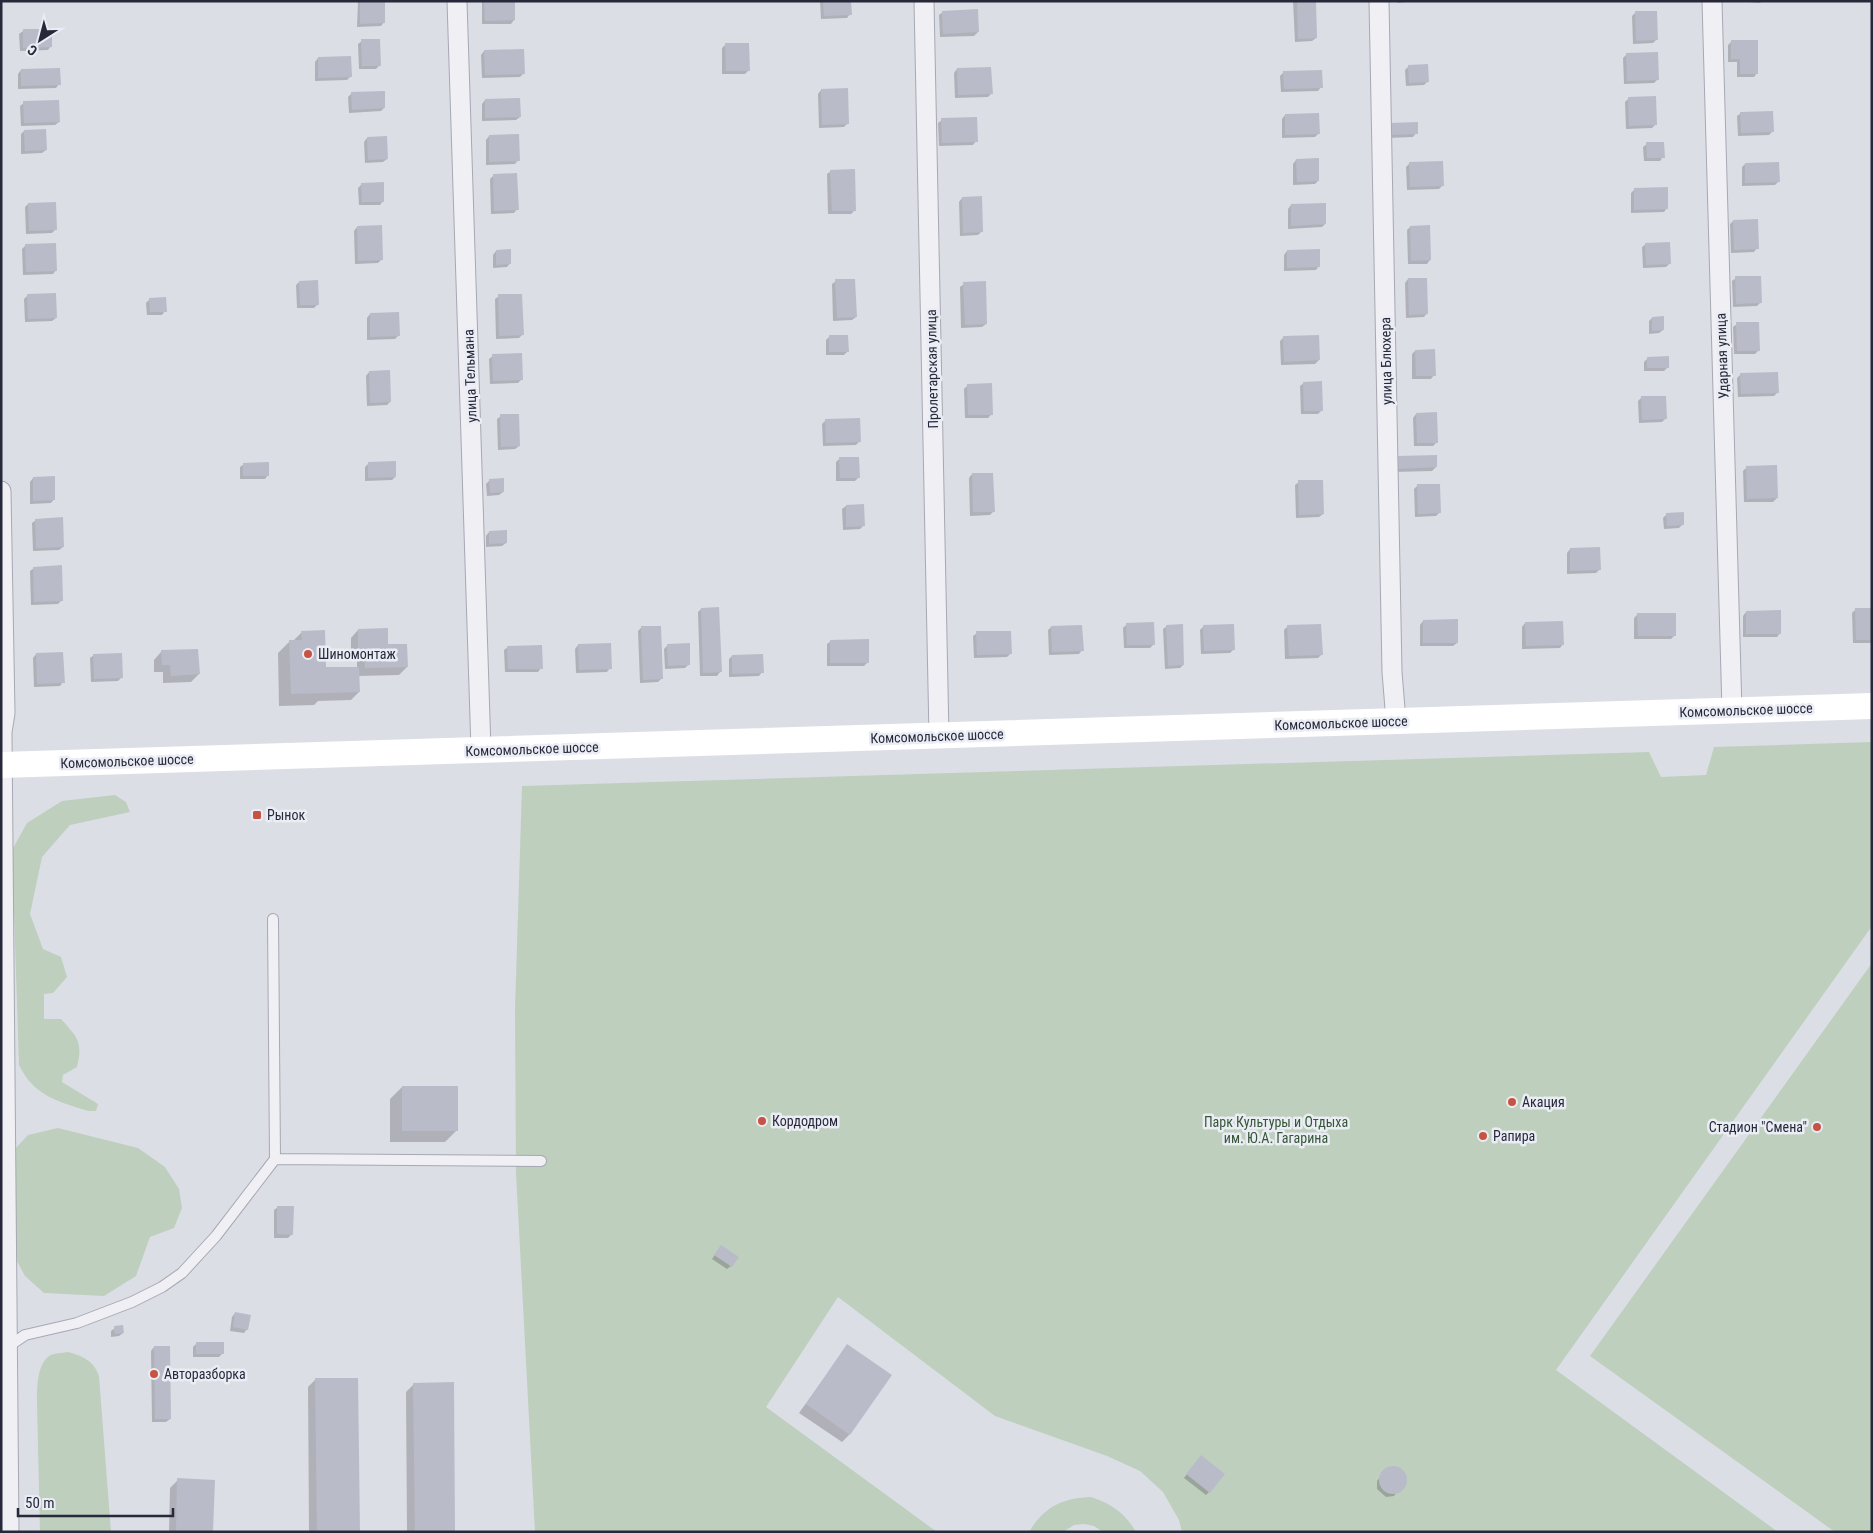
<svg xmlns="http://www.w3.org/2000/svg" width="1873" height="1533" font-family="'Roboto Condensed',sans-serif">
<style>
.green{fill:#becfbe}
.shadow{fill:#0003}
.building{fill:#babbc8}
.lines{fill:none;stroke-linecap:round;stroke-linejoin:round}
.lane-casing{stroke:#a6a8b3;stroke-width:12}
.street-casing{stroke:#a6a8b3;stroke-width:21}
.lane{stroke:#efeff4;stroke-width:10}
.street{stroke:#efeff4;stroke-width:19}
.secondary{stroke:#fff;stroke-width:26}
.poi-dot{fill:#c75345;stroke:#ebedf4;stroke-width:2}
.labels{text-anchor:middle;stroke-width:5;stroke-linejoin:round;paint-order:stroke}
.street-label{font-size:14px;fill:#27293b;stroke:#ebedf4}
.poi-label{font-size:14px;fill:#27293b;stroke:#ebedf4;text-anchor:start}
.park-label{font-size:14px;fill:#355637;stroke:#ebedf4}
</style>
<rect width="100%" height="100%" fill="#dcdee6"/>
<path class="green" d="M1872,742V926L1556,1370L1778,1532H1182L1179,1520L1163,1492L1140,1471L1107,1456L995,1416L838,1297L766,1407L937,1532H535L516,1173L515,1010L522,786L1649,752L1661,777L1706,775L1714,747Z
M115,795L126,802L130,812L70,825L42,857L30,914L43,949L61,957L67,977L53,993L44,994V1019H61C78,1038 83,1042 77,1067L63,1075L62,1082L98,1104L96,1111H88C57,1101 34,1096 19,1065L12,850L27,823L62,801Z
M1872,963V1532H1835L1590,1356Z
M58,1128L138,1148L165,1167L179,1189L182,1208L174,1228L150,1237L136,1276L104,1296L44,1293L25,1276L17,1261L14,1150L28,1135Z
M68,1352C83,1356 94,1361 99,1376L111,1532H40L37,1402C37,1388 37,1365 49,1356C53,1353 62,1353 68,1352Z
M1091,1497C1112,1504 1125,1513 1136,1532H1103L1094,1526L1084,1524L1074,1525L1063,1532H1029C1044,1507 1062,1498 1091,1497Z"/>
<path class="shadow" d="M358,1H384V22L381,26L357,27Z
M482,1H513L514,20L511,24H482Z
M820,1H850V14L847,18L821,19Z
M1293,1H1315L1316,38L1312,41L1295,42Z
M1397,1H1417L1397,3Z
M1737,1H1762L1760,3Z
M943,12L978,32L974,36L940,37L939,15Z
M1635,13L1656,40L1653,43L1633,44L1632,16Z
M23,31L51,46L48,50L20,51L19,34Z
M362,41L380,65L376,69H359L358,44Z
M1731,42L1757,73L1754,77H1737V62H1728V45Z
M725,45L749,70L745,74H722V48Z
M484,51L524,73L520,77L482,78L481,55Z
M1627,54L1657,80L1654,83L1624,84L1623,58Z
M318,58L351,76L347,80L315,81V62Z
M1409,66L1427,82L1424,85L1406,86L1405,70Z
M957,69L992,93L988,97L955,98L954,73Z
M21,70L59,84L56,88L18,89V74Z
M1284,72L1321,87L1318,91L1281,92L1280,76Z
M821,90L848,123L844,127L819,128L818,94Z
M352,93L384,108L381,111L349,113L348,97Z
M1628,99L1656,124L1652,128L1626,129L1625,102Z
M485,100L520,117L516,120L482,121V104Z
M24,103L59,122L55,125L21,126L20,106Z
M1741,113L1773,131L1769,135L1738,136L1737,116Z
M1285,115L1319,133L1315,137L1282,138V119Z
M942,120L976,141L973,145L939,146L938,123Z
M1386,128L1416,133L1413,137L1386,138Z
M24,131L46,150L42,153L21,154V134Z
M489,136L518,160L515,164L486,165V140Z
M367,138L387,159L383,162L365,163L364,142Z
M1647,144L1663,157L1660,161H1644L1643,147Z
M1296,160L1318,181L1315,184L1293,185V164Z
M1410,163L1443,185L1439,189L1407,190L1406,167Z
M1745,164L1779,181L1775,185L1742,186V167Z
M831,171L855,210L851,214H828L827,174Z
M494,175L517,209L514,213L491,214L490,179Z
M362,184L383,201L380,205H359L358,188Z
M1634,190L1667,208L1664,212L1631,213V193Z
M962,198L981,232L978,235L960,236L959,202Z
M28,204L56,229L52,233L26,234L25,207Z
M1291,205L1325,224L1322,227L1288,229V209Z
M1733,221L1757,248L1754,252L1731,253L1730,224Z
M357,227L382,259L378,263L355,264L354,231Z
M1410,227L1430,260L1427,264H1408L1407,230Z
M1646,244L1669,264L1666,267L1643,268L1642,247Z
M26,245L56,270L53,274L23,275L22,249Z
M496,251L510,263L507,267L493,268V255Z
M1287,251L1319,266L1316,270L1284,271V255Z
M1736,278L1761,302L1757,306L1733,307L1732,281Z
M1408,279L1427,313L1424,317L1406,318L1405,283Z
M836,281L856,317L852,320L833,321L832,284Z
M299,282L318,304L314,308H297L296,285Z
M964,284L986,324L982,327L961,328L960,287Z
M28,295L56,318L52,321L25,322L24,299Z
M499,296L522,335L519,338L496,339L495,299Z
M150,299L165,311L162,315H147L146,303Z
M370,314L398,336L395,339L367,340V318Z
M1652,318L1663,330L1659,333L1649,334V321Z
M1737,324L1759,350L1755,354H1734L1733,327Z
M829,337L848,351L844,355H826V340Z
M1283,338L1319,360L1315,364L1281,365L1280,341Z
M1415,351L1434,375L1431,379H1412V354Z
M493,356L522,379L518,383L490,384L489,359Z
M1648,358L1668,367L1664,371H1644V362Z
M369,372L390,402L387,405L367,406L366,376Z
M1741,374L1777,393L1774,396L1738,397L1737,378Z
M1304,383L1322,410L1318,414H1301L1300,386Z
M968,385L992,414L988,418H965L964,389Z
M1641,398L1666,418L1662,422L1639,423L1638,401Z
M1416,414L1437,442L1433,446H1414L1413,418Z
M501,416L519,446L515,449L498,450L497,419Z
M826,420L860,441L856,445L823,446L822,424Z
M839,459L859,477L855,481H836V462Z
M1393,461L1436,467L1432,471L1394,472Z
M244,464L268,475L265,479H240V467Z
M368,464L395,477L392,480L365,481V467Z
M1747,467L1777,498L1773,502H1744L1743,471Z
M972,474L994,511L990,515L970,516L969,478Z
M33,478L54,499L51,503L30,504V482Z
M490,480L503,492L499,495L487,496L486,484Z
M1299,482L1323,514L1319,517L1296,518L1295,485Z
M1418,485L1440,512L1436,516L1415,517L1414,489Z
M846,506L863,526L860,529L843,530L842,509Z
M1667,514L1683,524L1679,528L1664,529L1663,518Z
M36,520L63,547L59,550L33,551L32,523Z
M489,532L506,543L502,546L486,547V536Z
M1570,549L1600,569L1596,573L1567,574V553Z
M34,568L62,600L58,604L31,605L30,571Z
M701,609L720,672L717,676H700L698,612Z
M1856,609H1872V643H1853L1852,613Z
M1746,612L1780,633L1777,637H1743V616Z
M1638,614L1675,635L1671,639H1634V618Z
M1423,621L1457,643L1453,646H1420V625Z
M1525,623L1563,644L1560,648L1522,649V627Z
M1127,624L1154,644L1150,648H1124L1123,628Z
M1167,626L1183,665L1180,668L1165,669L1163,629Z
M1204,626L1234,649L1230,653L1201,654L1200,630Z
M1288,626L1321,655L1318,658L1285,659L1284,630Z
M642,627L661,679L658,682L640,683L638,631Z
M1051,627L1082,650L1079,654L1049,655L1048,630Z
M358,630L387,645L407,667L399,675L358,676L359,692L351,700L318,701L314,705L279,706L278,653L290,641H293L302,632L325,670L357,668V658H351V638Z
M977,633L1010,654L1007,657L974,658L973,636Z
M831,641L868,662L864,666H827V644Z
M578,645L610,668L607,672L576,673L575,649Z
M668,645L689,664L685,668L665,669L664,649Z
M508,647L541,668L538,672H505L504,650Z
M161,652L199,674L191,682L163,683V672H154V660Z
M36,654L63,682L60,686L34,687L33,658Z
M94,655L121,678L118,681L91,682L90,658Z
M732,656L762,672L759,676L729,677V659Z
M402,1087L457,1130L445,1142H390V1099Z
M278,1207L292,1234L288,1238H274V1210Z
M718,1250L731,1266L727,1269L712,1259Z
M235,1313L247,1329L244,1333L230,1331L232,1317Z
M115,1328L123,1333L119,1336L111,1337V1331Z
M197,1343L223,1353L219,1357H193V1347Z
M847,1346L849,1435L842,1442L799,1413Z
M154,1347L170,1419L166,1422H152L151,1351Z
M316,1379L358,1532H309L308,1387Z
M414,1384L454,1532H407L406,1392Z
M1197,1461L1209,1492L1206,1495L1184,1478Z
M1393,1468L1401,1470L1405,1481L1394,1496L1386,1497L1377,1489V1481L1386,1470Z
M178,1480L212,1532H169L170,1488Z"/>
<path class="building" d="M360,1H385V23L360,24Z
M484,1H515V20L485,21Z
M823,1H851L852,15L824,16Z
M1297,1H1316L1317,38L1298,39Z
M978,9L979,32L943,34L942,11Z
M1635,11H1657L1658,40L1636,41Z
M23,29H52V47L23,48Z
M361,39H380L381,66H362Z
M1731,40H1758V74H1740V59H1731Z
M725,43H749L750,71H726Z
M524,49L525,74L485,75L484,50Z
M1658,52L1659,80L1627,81L1626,53Z
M351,56L352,77L318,78V57Z
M1428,64L1429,82L1409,83L1408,65Z
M991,67L993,94L958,95L957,68Z
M60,68L61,85L21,86V69Z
M1322,70L1323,88L1284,89L1283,71Z
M848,88L849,124L822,125L821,89Z
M385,91V108L352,110L351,92Z
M1656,96L1657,125L1629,126L1628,97Z
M520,98L521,117L485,118V99Z
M59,100L60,122L24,123L23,101Z
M1773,111L1774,132L1741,133L1740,112Z
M1319,113L1320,134L1285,135V114Z
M977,117L978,142L942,143L941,118Z
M1418,122V134L1389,135V123Z
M46,129L47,150L25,151L24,130Z
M519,134L520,161L489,162V135Z
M387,136L388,159L368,160L367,137Z
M1646,142H1664L1665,158H1647Z
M1319,158V181L1297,182L1296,159Z
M1443,161L1444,186L1410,187L1409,162Z
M1779,162L1780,182L1745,183V163Z
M855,169L856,211H832L830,170Z
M517,173L519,210L494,211L493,174Z
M384,182V202H362L361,183Z
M1668,187V209L1634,210V188Z
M982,196L983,232L963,233L962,197Z
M56,202L57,230L29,231L28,203Z
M1326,203V224L1291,226V204Z
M1758,219L1759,249L1734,250L1733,220Z
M382,225L383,260L358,261L357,226Z
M1430,225L1431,260L1411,261L1410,226Z
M1670,242L1671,264L1646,265L1645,243Z
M56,243L57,271L26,272L25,244Z
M511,249V264L496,265V250Z
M1320,249V267L1287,268V250Z
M1735,276H1761L1762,303L1736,304Z
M1408,278H1427L1428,314L1409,315Z
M835,279H855L857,317L837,318Z
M318,280L319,305H300L299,281Z
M986,281L987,324L965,325L963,282Z
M56,293L57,318L28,319L27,294Z
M498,294H522L524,335L499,336Z
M166,297L167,312H150L149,298Z
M399,312L400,336L370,337V313Z
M1664,316V330L1652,331V317Z
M1736,322H1759L1760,351H1737Z
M829,335H848L849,352H829Z
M1319,335L1320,360L1284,362L1283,336Z
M1435,349L1436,376H1416L1415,350Z
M522,353L523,380L493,381L492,354Z
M1669,356V368H1647V357Z
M390,370L391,402L370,403L369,371Z
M1778,372L1779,393L1741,394L1740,373Z
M1322,381L1323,411H1304L1303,382Z
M992,383L993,415H968L967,384Z
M1641,396H1666L1667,419L1642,420Z
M1437,412L1438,443H1417L1416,413Z
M500,414H519L520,446L501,447Z
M860,418L861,442L826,443L825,419Z
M1437,455V467L1397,469L1396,456Z
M839,457H859L860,478H840Z
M396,461V477L368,478V462Z
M269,462V476H243V463Z
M1777,465L1778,498L1747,499L1746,466Z
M972,473H993L995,512H973Z
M55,476V500L33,501V477Z
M504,478V492L490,493L489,479Z
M1298,480H1323L1324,514L1299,515Z
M1417,484H1440L1441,513L1418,514Z
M864,504L865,526L846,527V505Z
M1684,512V525L1667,526L1666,513Z
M63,517L64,547L36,548L35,519Z
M507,530V543L489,544V531Z
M1600,547L1601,570L1570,571V548Z
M62,565L63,601L34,602L33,567Z
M719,607L722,672L703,673L701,608Z
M1855,608H1872V640H1856Z
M1781,610V634H1746V611Z
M1637,613H1676V636H1638Z
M1458,619V643H1423V620Z
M1563,621L1564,645L1526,646L1525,622Z
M1154,622L1155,645H1127L1126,623Z
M1183,624L1184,665L1168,666L1166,625Z
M1234,624L1235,650L1204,651L1203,625Z
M1321,624L1323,655L1289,656L1287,625Z
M1082,625L1084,651L1052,652L1051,626Z
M641,626H661L663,679L643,680Z
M388,628V644H407L408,667L365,668L364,650L358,651V629Z
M325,630L326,667H359L360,692L291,694L289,640H302L301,631Z
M976,631H1011L1012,654L977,655Z
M869,639V663H830V640Z
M611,643L612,669L579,670L578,644Z
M690,643V665L668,666L667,644Z
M542,645L543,669H508L507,646Z
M198,649L200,674L171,676L170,665H162L161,650Z
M63,652L65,683L37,684L36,653Z
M122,653L123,678L94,679L93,654Z
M763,654L764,673L732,674V655Z
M402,1086H458V1131H402Z
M277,1206H294L293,1235L277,1234Z
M721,1245L739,1257L732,1267L714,1255Z
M235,1312L251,1315L248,1330L233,1327Z
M123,1325L124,1333L115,1334L114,1326Z
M196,1342H224V1354H196Z
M847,1344L892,1375L850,1435L806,1404Z
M154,1346H170L171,1419H155Z
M315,1378H358L360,1532H317Z
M454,1382L455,1532H415L413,1383Z
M1201,1455L1225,1474L1210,1493L1186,1474Z
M1379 1480a14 14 0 1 1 28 0a14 14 0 1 1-28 0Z
M177,1478L215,1480L213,1532H176Z"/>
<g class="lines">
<g class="lane-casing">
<path id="lane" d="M275,1159L541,1161
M6,1348L25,1335L77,1323L132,1302L162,1287L182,1273L216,1236L275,1159L273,919"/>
</g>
<g class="street-casing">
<path id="street" d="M457,1L481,750
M924,1L939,736
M1379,1L1392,672L1396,721
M1712,1L1732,711
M1,491L5,713L2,732L9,1532"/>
</g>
<use href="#lane" class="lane"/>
<use href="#street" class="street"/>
<path class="secondary" d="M1,765L1872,706"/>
</g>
<g class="poi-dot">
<circle cx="308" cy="654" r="5"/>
<rect x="252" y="810" width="10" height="10" rx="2.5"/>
<circle cx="1512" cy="1102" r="5"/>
<circle cx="762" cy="1121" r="5"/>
<circle cx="1817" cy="1127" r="5"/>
<circle cx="1483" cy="1136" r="5"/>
<circle cx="154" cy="1374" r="5"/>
</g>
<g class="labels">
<g class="street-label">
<text transform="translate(1722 356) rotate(-92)" y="5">Ударная улица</text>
<text transform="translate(1386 361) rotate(-91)" y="5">улица Блюхера</text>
<text transform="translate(932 369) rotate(-91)" y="5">Пролетарская улица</text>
<text transform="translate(470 376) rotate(-92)" y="5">улица Тельмана</text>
<text transform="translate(1746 710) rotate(-2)" y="5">Комсомольское шоссе</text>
<text transform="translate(1341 723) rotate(-2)" y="5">Комсомольское шоссе</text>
<text transform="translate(937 736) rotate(-2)" y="5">Комсомольское шоссе</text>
<text transform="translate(532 749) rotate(-2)" y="5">Комсомольское шоссе</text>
<text transform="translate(127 761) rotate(-2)" y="5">Комсомольское шоссе</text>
</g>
<g class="poi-label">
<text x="318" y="659">Шиномонтаж</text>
<text x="267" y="820">Рынок</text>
<text x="1522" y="1107">Акация</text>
<text x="772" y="1126">Кордодром</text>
<text x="1807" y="1132" text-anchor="end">Стадион "Смена"</text>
<text x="1493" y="1141">Рапира</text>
<text x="164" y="1379">Авторазборка</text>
</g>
<g class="park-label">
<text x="1276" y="1127">Парк Культуры и Отдыха<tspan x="1276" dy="16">им. Ю.А. Гагарина</tspan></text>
</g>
</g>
<rect width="1873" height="1533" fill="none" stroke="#27293b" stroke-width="5"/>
<g transform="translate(40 40) rotate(216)" stroke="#ebedf4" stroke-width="4" paint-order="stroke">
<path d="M0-4L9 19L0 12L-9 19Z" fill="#27293b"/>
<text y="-8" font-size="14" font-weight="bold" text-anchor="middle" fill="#27293b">С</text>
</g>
<path d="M18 1508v8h155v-8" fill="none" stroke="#27293b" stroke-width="2.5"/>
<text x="25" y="1508" font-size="15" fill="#27293b" stroke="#ebedf4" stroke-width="4" paint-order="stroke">50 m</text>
</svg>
